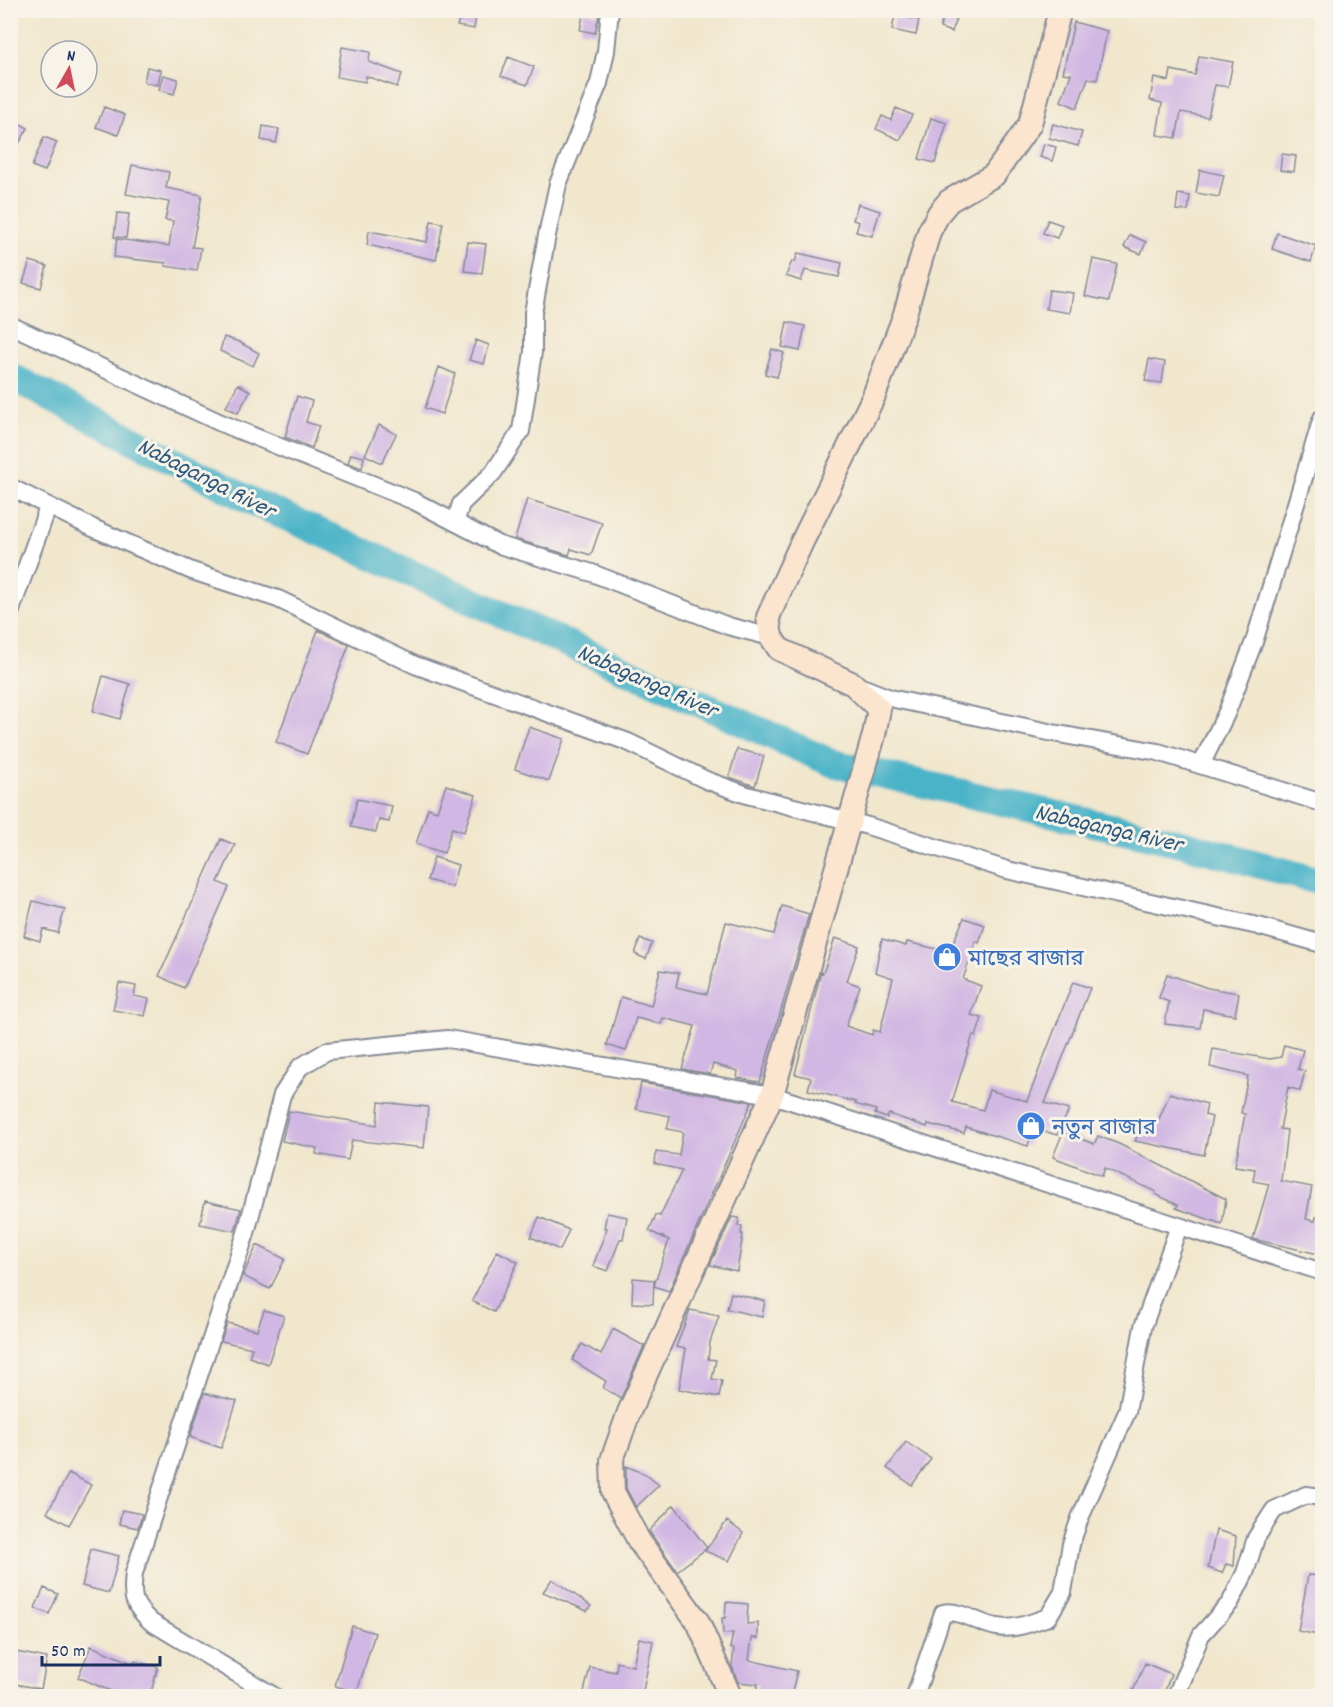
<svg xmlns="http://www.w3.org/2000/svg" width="1333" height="1707" font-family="Dekko,'Noto Sans Bengali',sans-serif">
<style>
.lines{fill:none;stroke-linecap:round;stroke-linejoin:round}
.river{stroke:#4ab3c8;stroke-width:28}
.building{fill:#d1b7e3}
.minor-casing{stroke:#868b96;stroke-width:20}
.secondary-casing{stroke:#868b96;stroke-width:26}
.minor{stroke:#fff;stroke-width:16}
.secondary{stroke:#fbe5cf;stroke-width:22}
.labels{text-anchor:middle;stroke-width:6;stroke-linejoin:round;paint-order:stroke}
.shop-label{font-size:22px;fill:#366cbe;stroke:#f7f3e8;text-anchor:start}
.water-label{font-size:24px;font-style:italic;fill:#29577e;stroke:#f7f3e8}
</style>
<rect width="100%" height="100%" fill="#f7f3e8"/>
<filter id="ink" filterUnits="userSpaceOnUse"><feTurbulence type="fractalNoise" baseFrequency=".0167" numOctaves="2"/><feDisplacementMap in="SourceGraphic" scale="12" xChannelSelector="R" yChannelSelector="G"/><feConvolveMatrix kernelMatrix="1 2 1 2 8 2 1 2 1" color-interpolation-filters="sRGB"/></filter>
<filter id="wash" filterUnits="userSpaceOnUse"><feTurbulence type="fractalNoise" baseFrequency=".008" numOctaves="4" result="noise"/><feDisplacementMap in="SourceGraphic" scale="24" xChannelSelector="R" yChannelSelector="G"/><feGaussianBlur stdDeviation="1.35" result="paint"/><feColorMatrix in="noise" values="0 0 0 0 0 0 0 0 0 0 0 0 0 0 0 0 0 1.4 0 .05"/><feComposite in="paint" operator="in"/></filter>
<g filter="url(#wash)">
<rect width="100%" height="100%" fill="#f1e7cd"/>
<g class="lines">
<path class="river" d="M10,376L253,502L832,763L1181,843L1322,882"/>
</g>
<g id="blocks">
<path class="building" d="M463,10H477L474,29L457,26Z
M584,11L599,15L595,33L580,30Z
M945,11L957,15L952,32L940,28Z
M895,15L919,20L916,35L892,30Z
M1074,22L1107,31L1097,80L1088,78L1077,108L1061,101L1071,74L1063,73Z
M342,47L370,52L369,62L402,74L397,87L366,76L365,82L337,77Z
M1199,56L1233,62L1228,87L1215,85L1208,117L1181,112L1176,138L1157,135L1162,103L1150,100L1154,78L1169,81L1171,70L1195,75Z
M508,57L534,67L527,85L501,76Z
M147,67L161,70L158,85L144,82Z
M163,75L178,79L174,94L159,90Z
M104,107L125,115L118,135L96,127Z
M896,108L912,115L900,140L876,129L882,116L891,120Z
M10,118L28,128L10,159Z
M931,118L947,123L935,163L919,159Z
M1053,124L1082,132L1078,146L1049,138Z
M263,126L279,129L276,143L261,140Z
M44,137L57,142L45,171L32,166Z
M1044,144L1056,147L1052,161L1040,157Z
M1282,154L1296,156L1294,172L1280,170Z
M132,165L169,172L166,188L202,195L192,247L201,248L197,271L165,266L166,263L114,257L117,239L169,246L173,221L165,220L169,202L126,194Z
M1200,170L1224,175L1219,197L1196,193Z
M1178,194L1190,196L1188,211L1176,210Z
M858,204L880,211L872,236L856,232L859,222L853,220Z
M117,213L129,214L126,238L114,237Z
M1048,220L1062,225L1057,238L1043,233Z
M431,221L443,223L436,260L367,245L369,231L427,242Z
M1277,233L1316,246L1311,262L1272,249Z
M1130,235L1146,242L1141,254L1124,247Z
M468,242L486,244L482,273L464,271Z
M798,253L842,263L839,277L805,270L801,281L786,276L792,261L795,262Z
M1093,259L1117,264L1109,301L1085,296Z
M30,261L47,266L41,288L23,283Z
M1049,290L1073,293L1070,313L1046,309Z
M787,322L805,326L800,351L782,347Z
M224,337L239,342L259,353L253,366L220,351Z
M476,340L489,345L484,364L469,360Z
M772,349L784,353L777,377L765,374Z
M1149,359L1165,362L1162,383L1145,381Z
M439,367L455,374L442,414L425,408Z
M238,384L250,391L238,413L226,407Z
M297,396L312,401L306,422L319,426L312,448L285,437Z
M379,425L396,434L382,463L365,455Z
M351,454L364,457L362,468L348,463Z
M527,499L602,523L591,555L571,549L569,555L515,539Z
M318,630L349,645L307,754L276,742Z
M103,676L130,684L120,719L93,711Z
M529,727L564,739L549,781L515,769Z
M737,749L764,756L755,786L729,777Z
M446,785L476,795L464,832L452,828L444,853L416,844L428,808L437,811Z
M357,799L392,806L389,822L379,820L376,832L351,827Z
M221,839L235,845L218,882L229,887L184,988L159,976Z
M434,857L458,865L452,887L427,880Z
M33,901L65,909L58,933L43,929L40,941L24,936Z
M782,906L809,914L760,1082L737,1078L738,1071L713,1064L710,1074L682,1069L695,1026L663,1018L661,1024L636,1018L626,1051L607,1045L621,997L651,1006L660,970L679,973L676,987L707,994L726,922L774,934Z
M964,918L985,925L979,943L976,941L963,979L981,986L971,1015L982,1018L976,1037L973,1035L952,1102L983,1110L989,1090L1027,1101L1073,982L1090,988L1045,1103L1069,1110L1057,1135L1033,1128L1028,1146L966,1127L964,1133L928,1124L927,1127L889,1114L887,1118L875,1114L876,1110L855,1104L856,1102L808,1090L811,1078L795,1074L821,972L823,973L835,938L859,946L847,981L860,986L846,1026L872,1035L873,1030L880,1032L893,978L875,972L882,939L906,946L907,942L949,952Z
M640,939L652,943L646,959L635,954Z
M1167,974L1208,988L1239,993L1235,1015L1203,1009L1200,1028L1165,1024L1169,1002L1159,998Z
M119,983L136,986L134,996L149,999L145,1016L113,1010Z
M1284,1045L1303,1050L1298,1069L1305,1071L1300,1091L1288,1087L1280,1129L1287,1130L1281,1181L1312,1187L1306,1219L1315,1221L1316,1217L1323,1218V1255L1253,1239L1269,1184L1253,1181L1255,1169L1235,1166L1245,1114L1241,1113L1248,1076L1210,1067L1213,1049L1270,1059L1281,1057Z
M641,1083L752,1102L669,1291L654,1286L669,1240L649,1231L656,1215L660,1216L682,1170L655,1164L656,1152L679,1155L683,1132L667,1129L670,1116L636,1109Z
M1170,1093L1207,1104L1205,1115L1212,1117L1204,1155L1135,1141L1141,1128L1153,1133Z
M379,1102L428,1107L424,1148L352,1140L348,1160L316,1154L317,1148L282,1141L289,1111L377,1125Z
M1063,1132L1094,1144L1098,1136L1119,1144L1226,1199L1222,1224L1176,1208L1178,1205L1155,1194L1156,1192L1105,1168L1102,1176L1053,1157Z
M205,1201L241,1209L235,1231L200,1224Z
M607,1213L627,1217L623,1239H620L608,1271L593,1266L607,1228H604Z
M539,1217L569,1230L560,1250L531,1237Z
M732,1217L739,1218L738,1226H742L741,1234H743L737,1271L710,1265Z
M257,1245L285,1259L270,1289L243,1276Z
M497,1251L518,1262L494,1312L472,1301Z
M633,1278L654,1280L653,1304L632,1303Z
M731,1293L765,1301L762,1317L727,1309Z
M264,1310L284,1316L268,1364L249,1357L252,1348L221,1341L227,1323L257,1330Z
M690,1310L719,1316L710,1342L708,1359L716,1360L712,1379L722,1381L719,1397L679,1389L686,1349L676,1347Z
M613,1329L644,1346L621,1398L603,1388L606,1381L572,1360L582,1344L601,1355Z
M204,1393L237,1401L221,1448L190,1437Z
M906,1442L931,1459L912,1485L887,1468Z
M626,1466L645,1474L659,1485L636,1507L626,1488Z
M69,1473L91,1485L69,1525L47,1513Z
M674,1505L707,1548L677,1571L649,1531Z
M122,1510L142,1514L138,1528L119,1524Z
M727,1521L743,1533L729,1561L705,1551Z
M1216,1530L1236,1536L1234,1566L1226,1564L1222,1573L1208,1568Z
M91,1549L119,1556L109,1593L82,1586Z
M1308,1575L1323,1576V1636L1298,1631Z
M552,1579L591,1606L587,1611L543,1592Z
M44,1588L58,1594L49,1614L35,1608Z
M726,1602L748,1604L747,1624L758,1623V1638H752L749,1660L797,1671L791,1696L756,1691L758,1684L738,1682L732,1666L734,1649L730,1648L733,1633L723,1634L722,1618H725Z
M352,1626L375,1633L357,1692L335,1686Z
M639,1638L653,1641L642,1696H583L590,1667L616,1672L617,1662L633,1666Z
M91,1646L134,1664V1661L158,1667L150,1696L117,1694L78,1677Z
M16,1652L47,1658L41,1689L10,1683V1664Z
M1145,1663L1171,1674L1163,1696H1131Z"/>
</g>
</g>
<g filter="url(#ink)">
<use href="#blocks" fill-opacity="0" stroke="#868b96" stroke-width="1.5"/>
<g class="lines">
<g class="minor-casing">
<path id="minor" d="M10,325L221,423L414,501L499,545L592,573L728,626L771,637
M10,487L93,528L192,571L278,599L415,665L628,742L706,780L747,795L868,826L1007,870L1258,926L1322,944
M456,520L461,504L493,473L521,431L533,352V313L547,235L558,184L599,83L606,51L610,10
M10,613L48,507
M859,686L890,698L1053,733L1158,752L1322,803
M1201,765L1227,712L1255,639L1322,418
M274,1696L151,1622C133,1605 131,1598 134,1573L246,1233L282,1095L300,1067L327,1051L448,1039L772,1095L1322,1272
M915,1696L943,1613C960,1609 978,1624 997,1627C1014,1630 1031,1623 1048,1617L1063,1592L1071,1544L1080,1518L1127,1412L1143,1327L1179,1226
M1176,1696L1201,1635L1230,1603L1245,1573L1256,1538L1274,1510L1306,1495L1322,1497"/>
</g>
<g class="secondary-casing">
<path id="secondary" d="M730,1696L698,1622L639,1541L613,1492L612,1460L629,1412L772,1095L874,735L879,709L853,684L779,649L771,637L768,617L801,544L873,398L904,317L929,232L939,213L949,201L994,175L1030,124L1060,10"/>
</g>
<use href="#minor" class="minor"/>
<use href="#secondary" class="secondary"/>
</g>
</g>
<defs>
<g id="shop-disc" transform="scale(1.5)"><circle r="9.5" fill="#3f7fe0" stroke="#f7f3e8"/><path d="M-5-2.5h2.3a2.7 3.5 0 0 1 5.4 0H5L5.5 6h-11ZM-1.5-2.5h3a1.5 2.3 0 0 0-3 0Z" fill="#fff"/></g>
</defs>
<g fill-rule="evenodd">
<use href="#shop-disc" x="947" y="957"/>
<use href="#shop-disc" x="1031" y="1126"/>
</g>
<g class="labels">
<g class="shop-label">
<text x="968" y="965">মাছের বাজার</text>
<text x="1052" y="1134">নতুন বাজার</text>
</g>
<g class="water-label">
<text transform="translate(207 477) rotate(27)" y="8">Nabaganga River</text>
<text transform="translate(648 680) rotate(24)" y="8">Nabaganga River</text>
<text transform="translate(1109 827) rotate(13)" y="8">Nabaganga River</text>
</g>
</g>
<rect width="1333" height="1707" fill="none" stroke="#f7f3e8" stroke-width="36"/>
<g transform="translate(69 69) rotate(9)"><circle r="28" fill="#f7f3e8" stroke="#9fa5b1" stroke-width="1.5"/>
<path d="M0-4.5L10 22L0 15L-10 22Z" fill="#d1495b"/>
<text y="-9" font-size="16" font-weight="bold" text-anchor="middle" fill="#1b2f5e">N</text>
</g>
<path d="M42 1656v9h118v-9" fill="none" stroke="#1b2f5e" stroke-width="3"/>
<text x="51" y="1656" font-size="18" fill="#1b2f5e" stroke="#f7f3e8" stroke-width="4.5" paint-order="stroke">50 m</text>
</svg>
